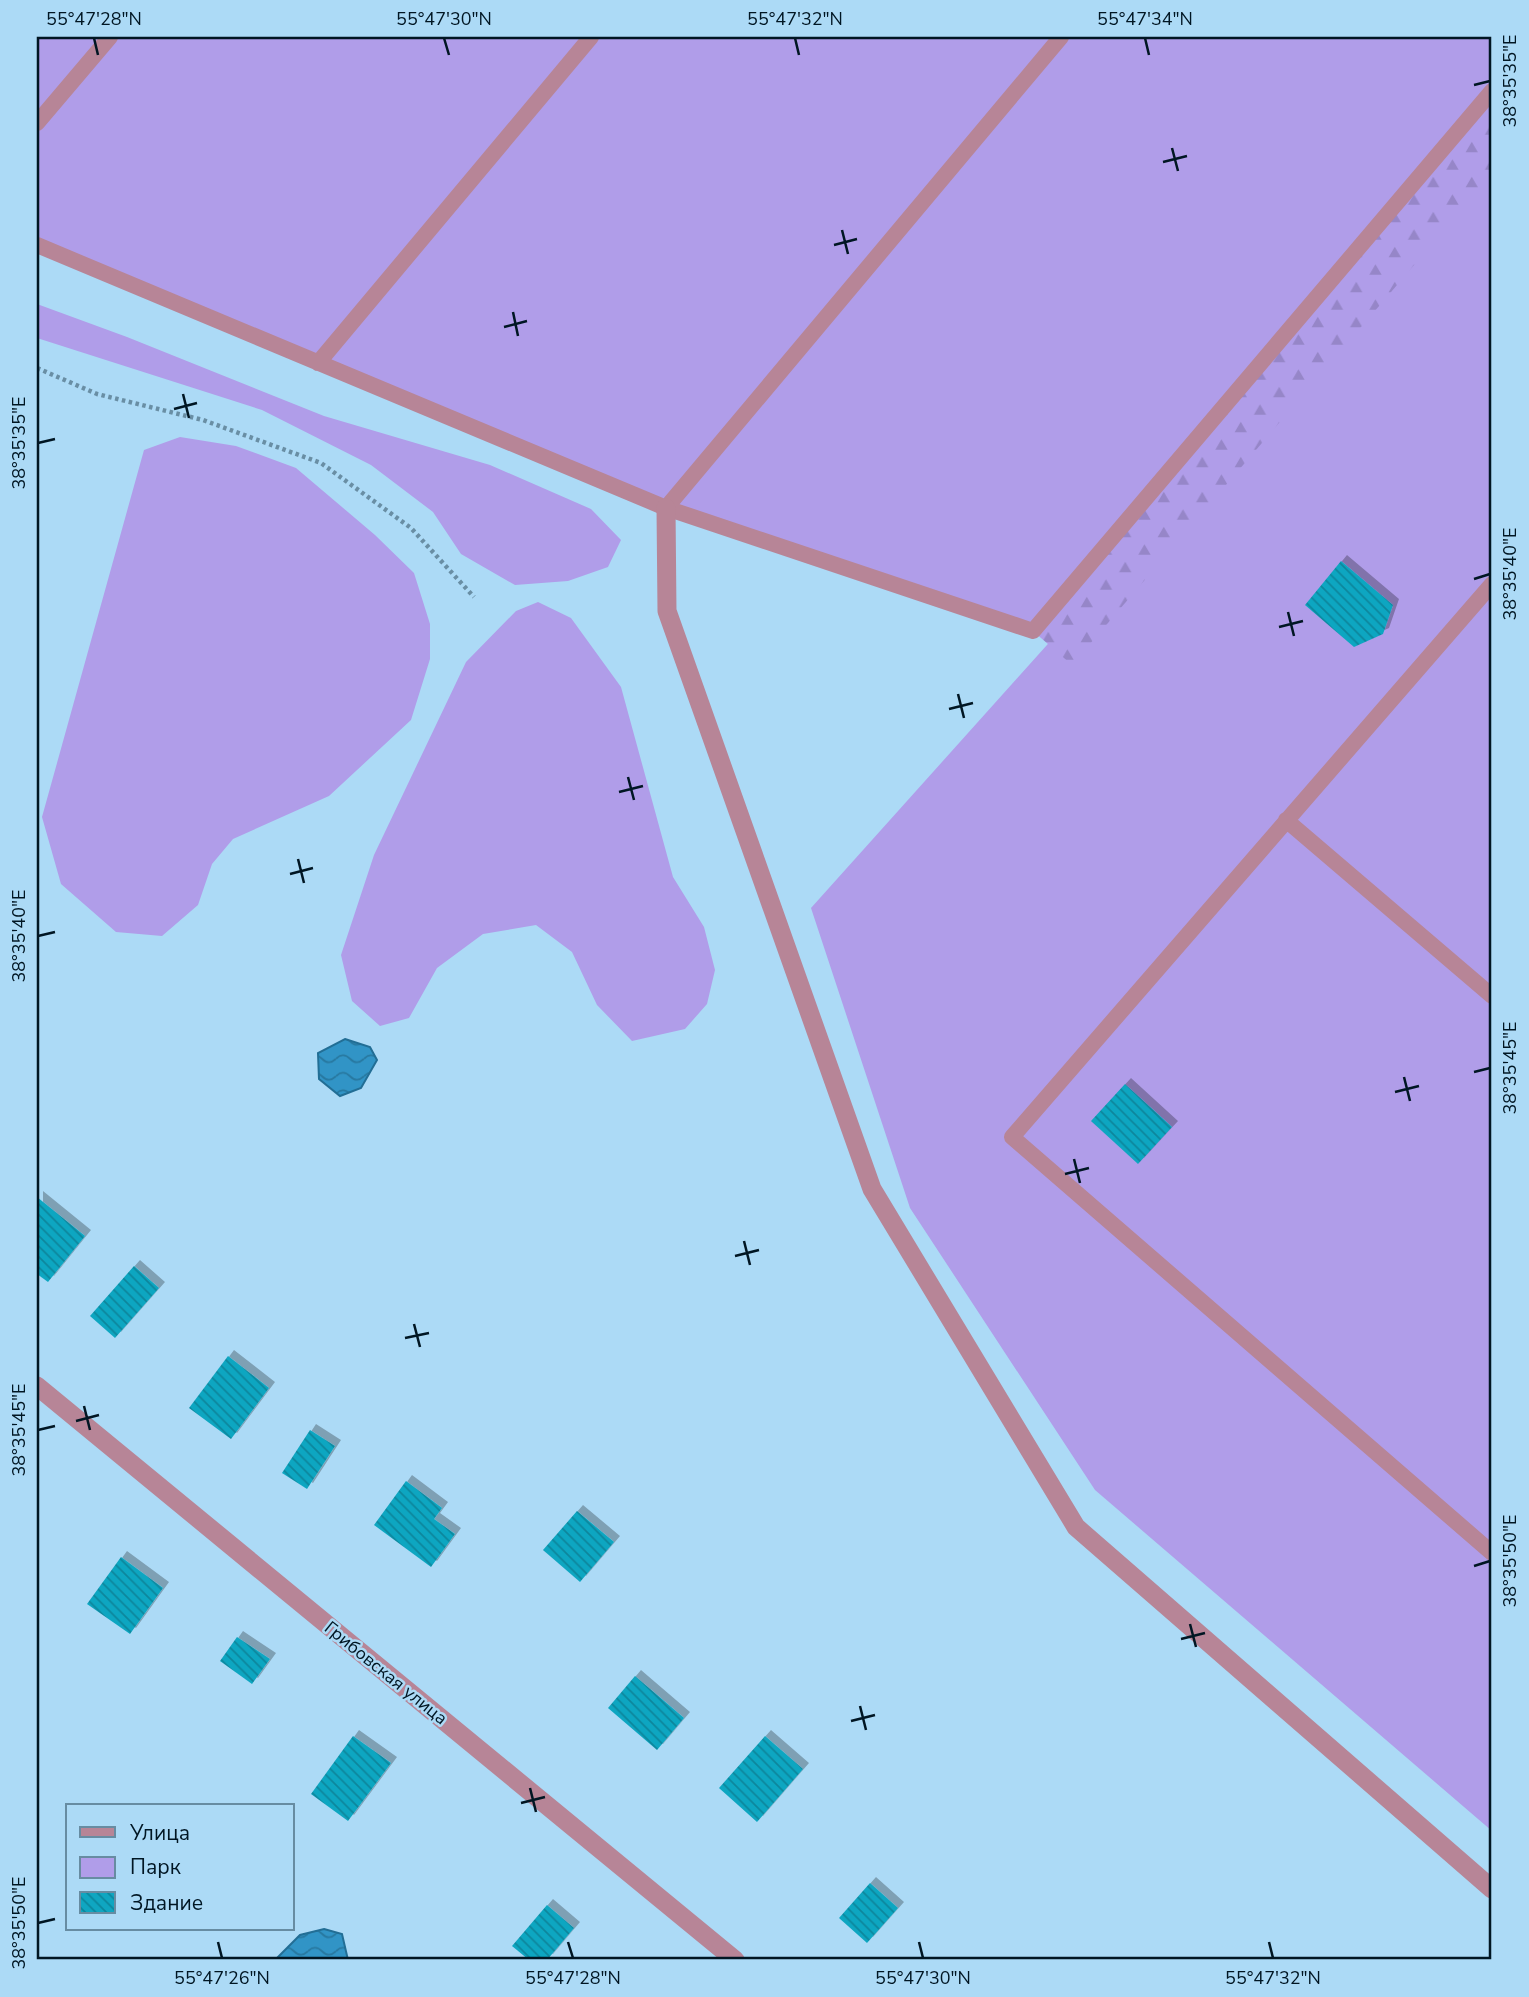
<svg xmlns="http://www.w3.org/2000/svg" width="1529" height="1997" font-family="'Nunito Sans',sans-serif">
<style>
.green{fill:#b09de9}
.forest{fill:url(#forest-firs)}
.water{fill:url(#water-waves);stroke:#226e95;stroke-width:2}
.building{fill:url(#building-back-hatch);filter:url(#shadow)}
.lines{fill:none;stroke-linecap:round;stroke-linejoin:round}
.path{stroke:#698ea4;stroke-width:4.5;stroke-dasharray:3.5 3.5;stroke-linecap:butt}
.service{stroke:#b78597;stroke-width:16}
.minor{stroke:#b78597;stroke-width:19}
.ticks{fill:none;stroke:#001623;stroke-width:2.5}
.labels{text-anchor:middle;stroke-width:5;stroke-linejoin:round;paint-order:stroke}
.street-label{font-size:18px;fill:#001623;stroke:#acdaf6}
.neatline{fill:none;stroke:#001623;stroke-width:2.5}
.ticks-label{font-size:18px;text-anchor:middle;fill:#001623}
</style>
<defs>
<pattern id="forest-firs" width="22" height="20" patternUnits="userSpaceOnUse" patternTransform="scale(1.75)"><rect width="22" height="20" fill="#b09de9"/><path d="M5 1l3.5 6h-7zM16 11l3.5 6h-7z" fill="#9686c8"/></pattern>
<pattern id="water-waves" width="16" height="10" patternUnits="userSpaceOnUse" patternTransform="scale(1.75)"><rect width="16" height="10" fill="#3194c6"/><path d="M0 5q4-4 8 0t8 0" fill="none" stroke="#2778a0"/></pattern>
<pattern id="building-back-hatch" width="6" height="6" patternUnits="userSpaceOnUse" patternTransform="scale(1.75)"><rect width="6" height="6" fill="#0fa6c1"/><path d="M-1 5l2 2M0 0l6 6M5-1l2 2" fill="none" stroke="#0c869c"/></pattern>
<filter id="shadow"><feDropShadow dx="6" dy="-6" stdDeviation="0" flood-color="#0004"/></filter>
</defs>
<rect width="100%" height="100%" fill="#acdaf6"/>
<path class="green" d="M37,37H1492V91L1033,631L666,508L37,245Z
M1492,149V1831L1095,1490L910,1208L811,908Z
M37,304L127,337L324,416L490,465L591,509L621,540L608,567L568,581L515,585L461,554L433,512L371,465L262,410L37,338Z
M180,437L236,446L296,468L375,535L414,573L430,624V659L411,720L329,796L233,839L212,864L198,905L162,936L116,932L61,884L42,817L144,450Z
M538,602L571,618L621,687L673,877L704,927L715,970L707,1004L685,1029L632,1041L597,1005L572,952L536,925L483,934L437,968L409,1018L380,1026L352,1001L341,955L374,855L466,662L516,611Z"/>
<path class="forest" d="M1492,91V174L1072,665L1033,631Z"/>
<path class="water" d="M345,1039L370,1047L377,1060L361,1088L340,1096L319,1079L318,1053Z
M324,1929L342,1934L348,1960H275L300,1935Z"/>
<path class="building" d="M1341,561L1393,605L1383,634L1354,647L1305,605Z
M1125,1084L1172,1127L1138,1164L1091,1121Z
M37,1197L85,1236L48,1282L37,1274Z
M134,1266L159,1288L115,1338L90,1316Z
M228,1356L269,1388L231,1439L189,1408Z
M310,1430L335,1446L307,1489L282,1473Z
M406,1481L442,1508L434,1519L455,1534L431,1567L374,1525Z
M577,1511L614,1542L580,1582L543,1550Z
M121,1557L163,1588L130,1634L87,1604Z
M237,1637L270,1659L252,1684L220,1661Z
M635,1676L684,1718L657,1750L608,1708Z
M353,1736L391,1763L348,1821L311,1794Z
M765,1736L803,1769L757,1822L719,1788Z
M870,1883L898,1908L867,1943L839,1918Z
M547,1905L574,1928L547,1960H529L512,1946Z"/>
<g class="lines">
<path class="path" d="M37,368L97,394L203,420L321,463L411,528L474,597"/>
<path class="service" d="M37,123L110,37
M37,245L666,508L1033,631L1492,91
M318,363L591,37
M666,508L1061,37
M1492,584L1012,1137L1492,1553
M1286,820L1492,996"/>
<path class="minor" d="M666,508L667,611L872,1189L1076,1527L1492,1889
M37,1386L735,1960"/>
</g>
<path class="ticks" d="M94,38L98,55M444,38L449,55M795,38L799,55M1145,38L1149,55M1474,85L1490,81M1172,148L1178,171M1163,162L1187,156M842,230L848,254M834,245L857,239M513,312L518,336M504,327L527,321M183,394L189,418M174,409L197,403M38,443L55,439M1474,579L1490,574M1288,612L1294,636M1279,627L1303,621M958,694L964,718M949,709L973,703M628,777L634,800M619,792L643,786M298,859L304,883M290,874L313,868M38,936L55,932M1474,1072L1490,1068M1404,1077L1410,1101M1395,1092L1419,1086M1074,1159L1080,1183M1065,1174L1089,1168M744,1241L750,1265M735,1256L759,1250M414,1324L420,1347M405,1338L429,1333M84,1406L90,1430M76,1421L99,1415M38,1430L55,1426M1474,1566L1490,1561M1190,1624L1196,1647M1181,1639L1205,1633M860,1706L866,1730M851,1721L875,1715M530,1788L536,1812M521,1803L545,1797M38,1923L55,1919M218,1942L222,1958M568,1942L573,1958M919,1942L923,1958M1269,1942L1273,1958"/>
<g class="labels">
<g class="street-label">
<text transform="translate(386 1673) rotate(39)" y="6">Грибовская улица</text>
</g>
</g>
<rect width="1529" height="1997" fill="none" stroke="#acdaf6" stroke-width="77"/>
<rect x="66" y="1804" width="228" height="126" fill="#acdaf6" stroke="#678ca2" stroke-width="2"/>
<rect x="80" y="1827" width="35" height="10" fill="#b78597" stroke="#678ca2" stroke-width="2"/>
<text x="130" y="1840" font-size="21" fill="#001623">Улица</text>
<rect x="80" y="1857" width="35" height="21" fill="#b09de9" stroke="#678ca2" stroke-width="2"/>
<text x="130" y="1874" font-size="21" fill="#001623">Парк</text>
<rect x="80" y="1892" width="35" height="21" fill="url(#building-back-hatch)" stroke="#678ca2" stroke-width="2"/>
<text x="130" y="1910" font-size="21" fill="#001623">Здание</text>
<rect x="38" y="38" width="1452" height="1920" class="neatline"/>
<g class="ticks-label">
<text x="94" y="25">55°47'28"N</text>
<text x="444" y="25">55°47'30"N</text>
<text x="795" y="25">55°47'32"N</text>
<text x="1145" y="25">55°47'34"N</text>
<text transform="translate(1510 81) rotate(-90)" y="6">38°35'35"E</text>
<text transform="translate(19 443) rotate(-90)" y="6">38°35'35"E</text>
<text transform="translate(1510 574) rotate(-90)" y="6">38°35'40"E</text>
<text transform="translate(19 936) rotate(-90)" y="6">38°35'40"E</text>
<text transform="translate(1510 1068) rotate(-90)" y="6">38°35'45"E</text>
<text transform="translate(19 1430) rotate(-90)" y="6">38°35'45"E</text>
<text transform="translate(1510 1561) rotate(-90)" y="6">38°35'50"E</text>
<text transform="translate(19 1923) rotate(-90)" y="6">38°35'50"E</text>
<text x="222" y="1984">55°47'26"N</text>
<text x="573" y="1984">55°47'28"N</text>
<text x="923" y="1984">55°47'30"N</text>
<text x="1273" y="1984">55°47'32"N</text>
</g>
</svg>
